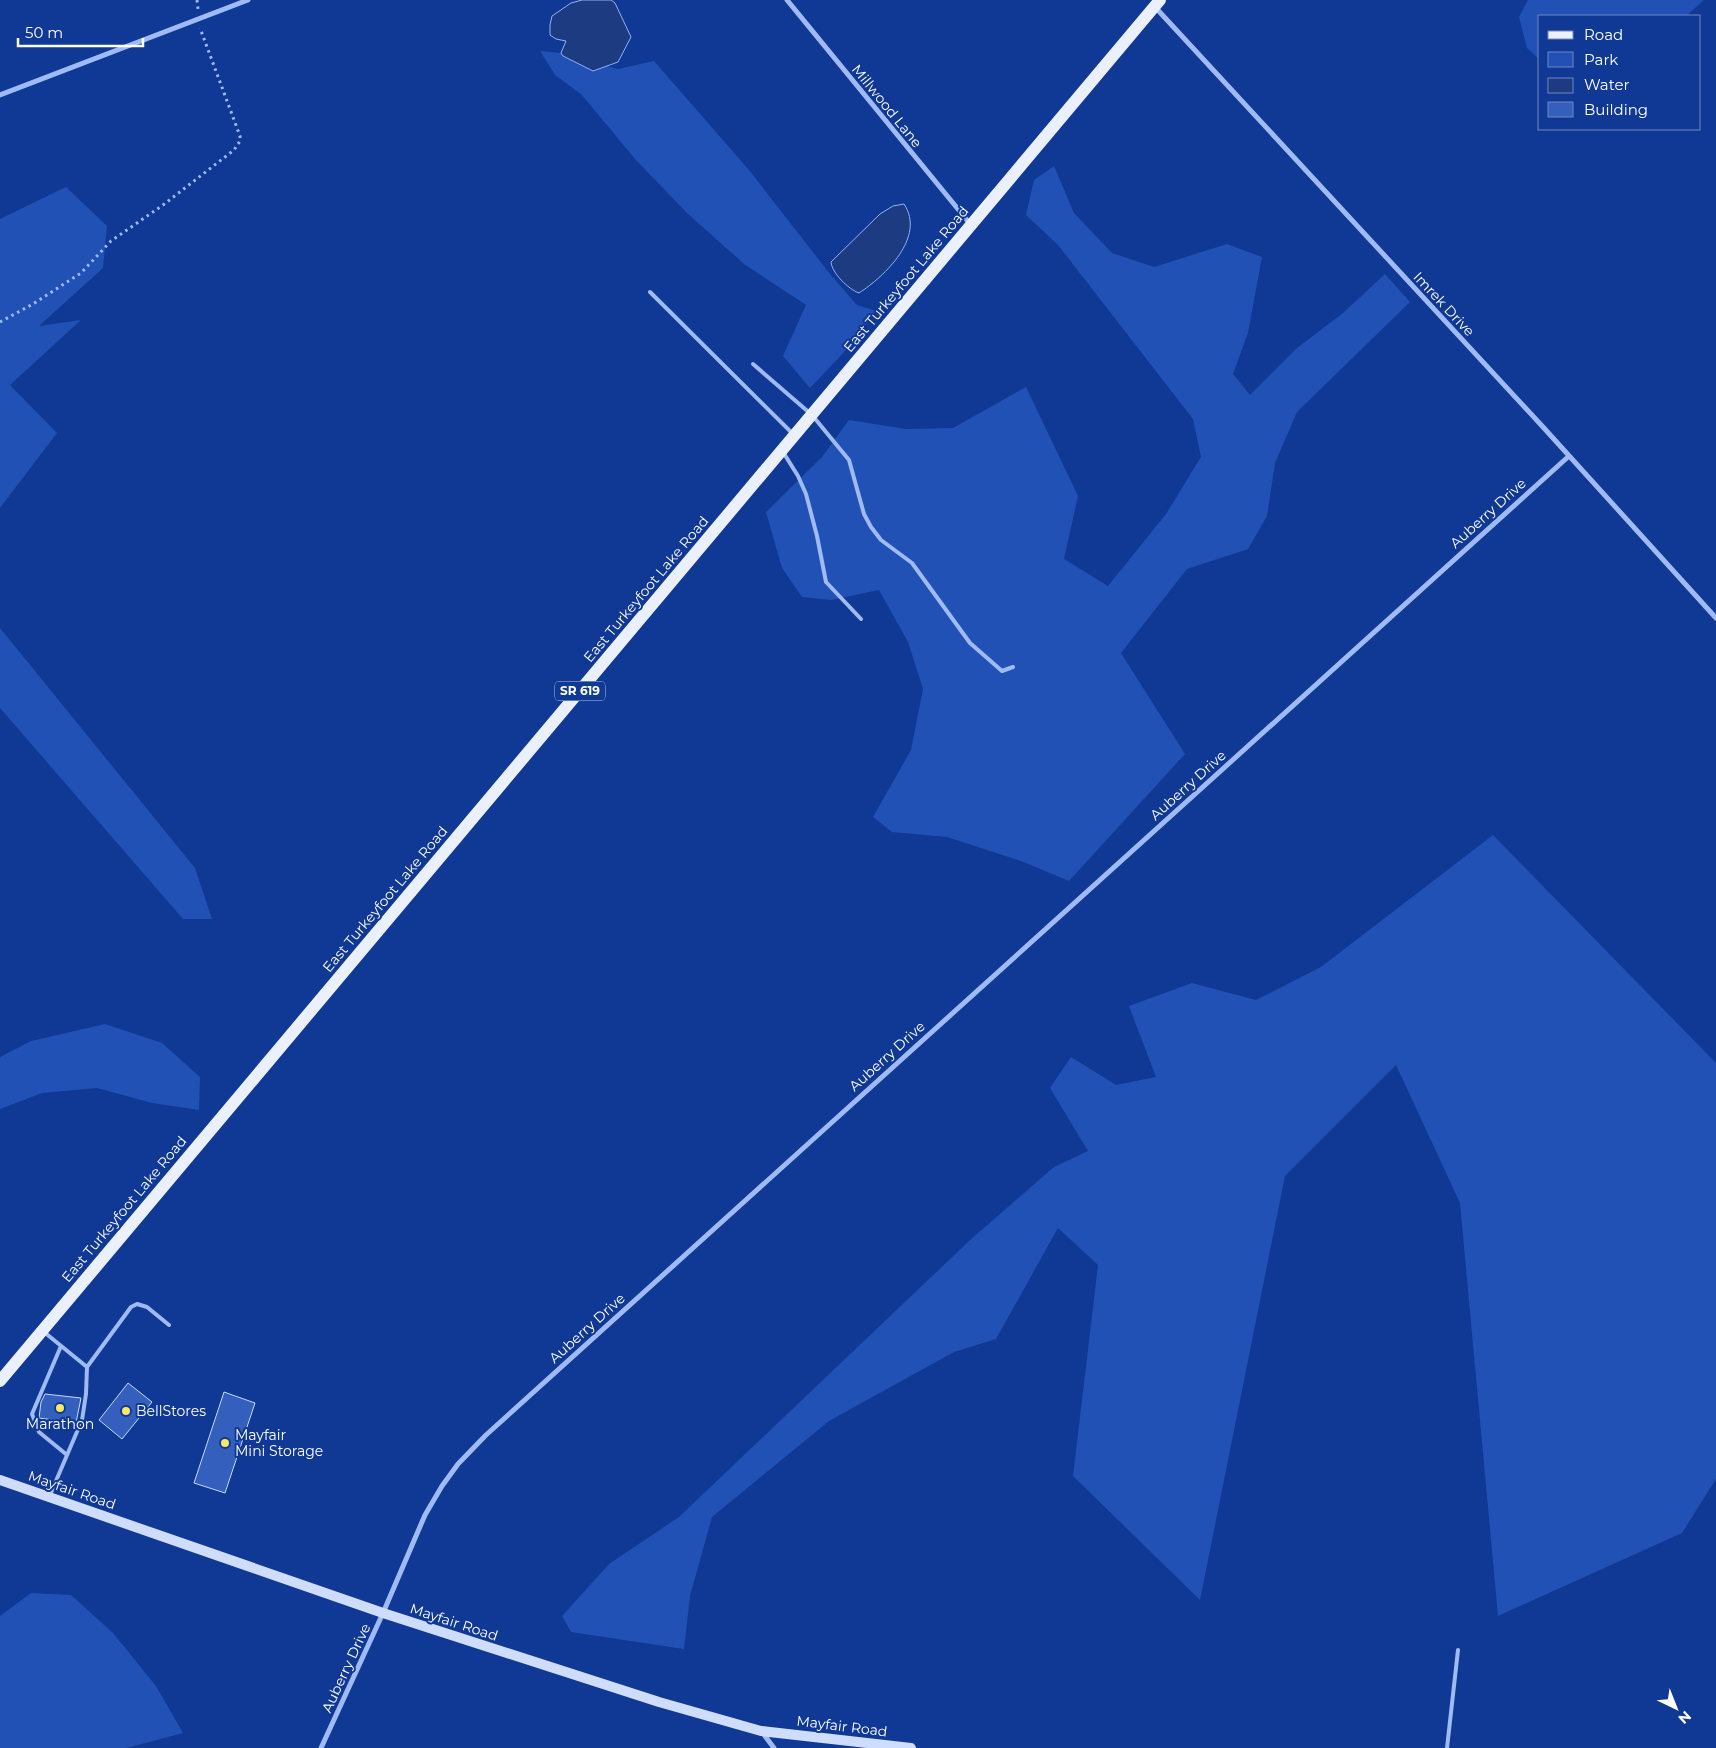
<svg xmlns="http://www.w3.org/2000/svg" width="1716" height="1748" font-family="Montserrat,sans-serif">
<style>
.green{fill:#2251b5}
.water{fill:#1d3b81;stroke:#90b2f7}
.building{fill:#345fbc;stroke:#c7d8fe}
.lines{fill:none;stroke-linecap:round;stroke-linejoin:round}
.path{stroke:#9fbaf4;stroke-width:3;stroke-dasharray:2.5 4;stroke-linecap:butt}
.lane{stroke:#9fbaf4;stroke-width:4}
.street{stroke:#9fbaf4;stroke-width:5}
.secondary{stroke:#cedcfd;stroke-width:10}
.primary{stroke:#ebf0ff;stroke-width:12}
.poi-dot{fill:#ffe761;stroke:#103895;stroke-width:2}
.labels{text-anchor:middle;stroke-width:4;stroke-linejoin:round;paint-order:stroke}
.shield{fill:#103895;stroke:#b7c3df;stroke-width:1}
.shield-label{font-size:12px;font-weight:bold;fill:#fff}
.street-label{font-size:14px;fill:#fff;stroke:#103895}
.poi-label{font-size:14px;fill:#fff;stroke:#103895;text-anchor:start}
</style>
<rect width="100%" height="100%" fill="#103895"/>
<path class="green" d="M1528,0H1704L1686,16H1540V60L1527,48L1519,17Z
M540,51L561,53L618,69L654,61L749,170L830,274L857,305L876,311L847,349L810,388L783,356L806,305L744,264L687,213L635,159L582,95L555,75Z
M1054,166L1074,213L1112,253L1154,267L1227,244L1262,257L1248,333L1233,374L1250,395L1297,348L1343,313L1385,274L1410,302L1297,412L1275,463L1267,516L1248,549L1187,569L1121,653L1185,754L1069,881L1021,861L947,837L892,832L873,817L911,750L923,689L908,642L879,590L831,600L802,597L782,568L766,512L822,457L849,420L906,429L953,428L1026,387L1078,496L1064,559L1108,586L1166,514L1201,457L1193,419L1058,245L1026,215L1034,180Z
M66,187L107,226L103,268L39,326L81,320L10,385L57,433L0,508V219Z
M0,628L195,868L212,919H183L0,708Z
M1493,835L1716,1063V1479L1682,1533L1498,1616L1460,1203L1396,1065L1285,1176L1200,1600L1073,1476L1098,1265L1058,1228L996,1339L954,1352L829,1421L712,1517L690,1596L684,1649L571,1632L562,1616L609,1564L679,1517L969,1241L1054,1167L1088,1151L1050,1088L1071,1057L1116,1085L1156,1077L1129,1006L1192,983L1256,1000L1321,967Z
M105,1024L162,1043L200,1077L199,1110L152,1103L97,1088L42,1093L0,1109V1057L31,1041Z
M31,1593L71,1595L113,1633L156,1686L183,1733L127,1748H0V1616Z"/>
<path class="water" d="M582,0H611L615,3L631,37L618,62L593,71L563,56L561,53L566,41L556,39L550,35V25L552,16L571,3Z
M904,204C926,237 885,276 859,293C848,289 832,273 831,262L880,214L893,206Z"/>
<path class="building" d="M128,1383L152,1402L122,1439L99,1420Z
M224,1392L255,1403L225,1493L194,1483Z
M45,1394L81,1398L76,1423L39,1418L41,1402Z"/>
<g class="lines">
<path class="path" d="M197,0L198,9
M0,322L33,304L81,273L111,241L163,205L234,150L240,141V136L200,28"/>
<path class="lane" d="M650,292L793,434
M753,364L812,415L849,460L864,514L871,527L881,540L912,563L970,643L1002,671L1013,667
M783,452L798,476L806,494L817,536L826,582L861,619
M44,1332L87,1367
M61,1346L32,1414L39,1432L67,1455
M50,1495L82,1420L86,1394L87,1367L131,1307L137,1304L147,1307L169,1325
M1447,1748L1458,1650"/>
<path class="street" d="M787,0L971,225
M1155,7L1543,427L1716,618
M0,95L248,0
M762,1732L774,1748
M321,1748L383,1613L425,1515L442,1486L458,1464L486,1435L1569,456"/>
<path class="secondary" d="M0,1480L383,1613L659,1702L761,1731L911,1748"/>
<path class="primary" d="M0,1381L1160,0"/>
</g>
<g class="poi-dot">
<circle cx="60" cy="1408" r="5"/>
<circle cx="126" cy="1411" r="5"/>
<circle cx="225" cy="1443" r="5"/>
</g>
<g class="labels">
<rect class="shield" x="555" y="681.5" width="50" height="19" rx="4"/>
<g class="shield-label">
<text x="580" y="695">SR 619</text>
</g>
<g class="street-label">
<text transform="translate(887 106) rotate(51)" y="5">Millwood Lane</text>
<text transform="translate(906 279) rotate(-50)" y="5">East Turkeyfoot Lake Road</text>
<text transform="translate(1444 304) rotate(47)" y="5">Imrek Drive</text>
<text transform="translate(1488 513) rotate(-42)" y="5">Auberry Drive</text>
<text transform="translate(646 589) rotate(-50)" y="5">East Turkeyfoot Lake Road</text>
<text transform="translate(1188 785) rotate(-42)" y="5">Auberry Drive</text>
<text transform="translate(385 899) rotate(-50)" y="5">East Turkeyfoot Lake Road</text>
<text transform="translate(887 1056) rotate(-42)" y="5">Auberry Drive</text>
<text transform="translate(124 1209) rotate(-50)" y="5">East Turkeyfoot Lake Road</text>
<text transform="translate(587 1328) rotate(-42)" y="5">Auberry Drive</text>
<text transform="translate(72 1490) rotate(19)" y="5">Mayfair Road</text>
<text transform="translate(454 1622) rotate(18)" y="5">Mayfair Road</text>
<text transform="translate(346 1668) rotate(-65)" y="5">Auberry Drive</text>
<text transform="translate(842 1726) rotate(7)" y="5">Mayfair Road</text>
</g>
<g class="poi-label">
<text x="136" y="1416">BellStores</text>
<text x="60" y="1429" text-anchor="middle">Marathon</text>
<text x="235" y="1440">Mayfair<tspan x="235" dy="16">Mini Storage</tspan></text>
</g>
</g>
<rect x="1538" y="15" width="162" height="115" fill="#103895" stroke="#7088bf"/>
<rect x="1548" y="31" width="25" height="8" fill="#ebf0ff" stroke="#7088bf"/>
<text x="1584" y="40" font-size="15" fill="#ffffff">Road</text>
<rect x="1548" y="52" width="25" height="15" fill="#2251b5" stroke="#7088bf"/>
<text x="1584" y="65" font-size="15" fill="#ffffff">Park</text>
<rect x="1548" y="78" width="25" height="15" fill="#1d3b81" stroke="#7088bf"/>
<text x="1584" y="90" font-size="15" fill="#ffffff">Water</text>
<rect x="1548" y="102" width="25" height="15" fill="#345fbc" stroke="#7088bf"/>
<text x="1584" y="115" font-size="15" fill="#ffffff">Building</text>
<g transform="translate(1676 1708) rotate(137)" stroke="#103895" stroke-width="4" paint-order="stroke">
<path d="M0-4L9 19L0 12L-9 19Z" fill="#ffffff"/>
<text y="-8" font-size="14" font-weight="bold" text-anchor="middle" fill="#ffffff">N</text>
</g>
<path d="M18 38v8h125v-8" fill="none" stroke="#ffffff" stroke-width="2.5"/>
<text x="25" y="38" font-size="15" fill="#ffffff" stroke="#103895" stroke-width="4" paint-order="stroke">50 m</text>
</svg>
